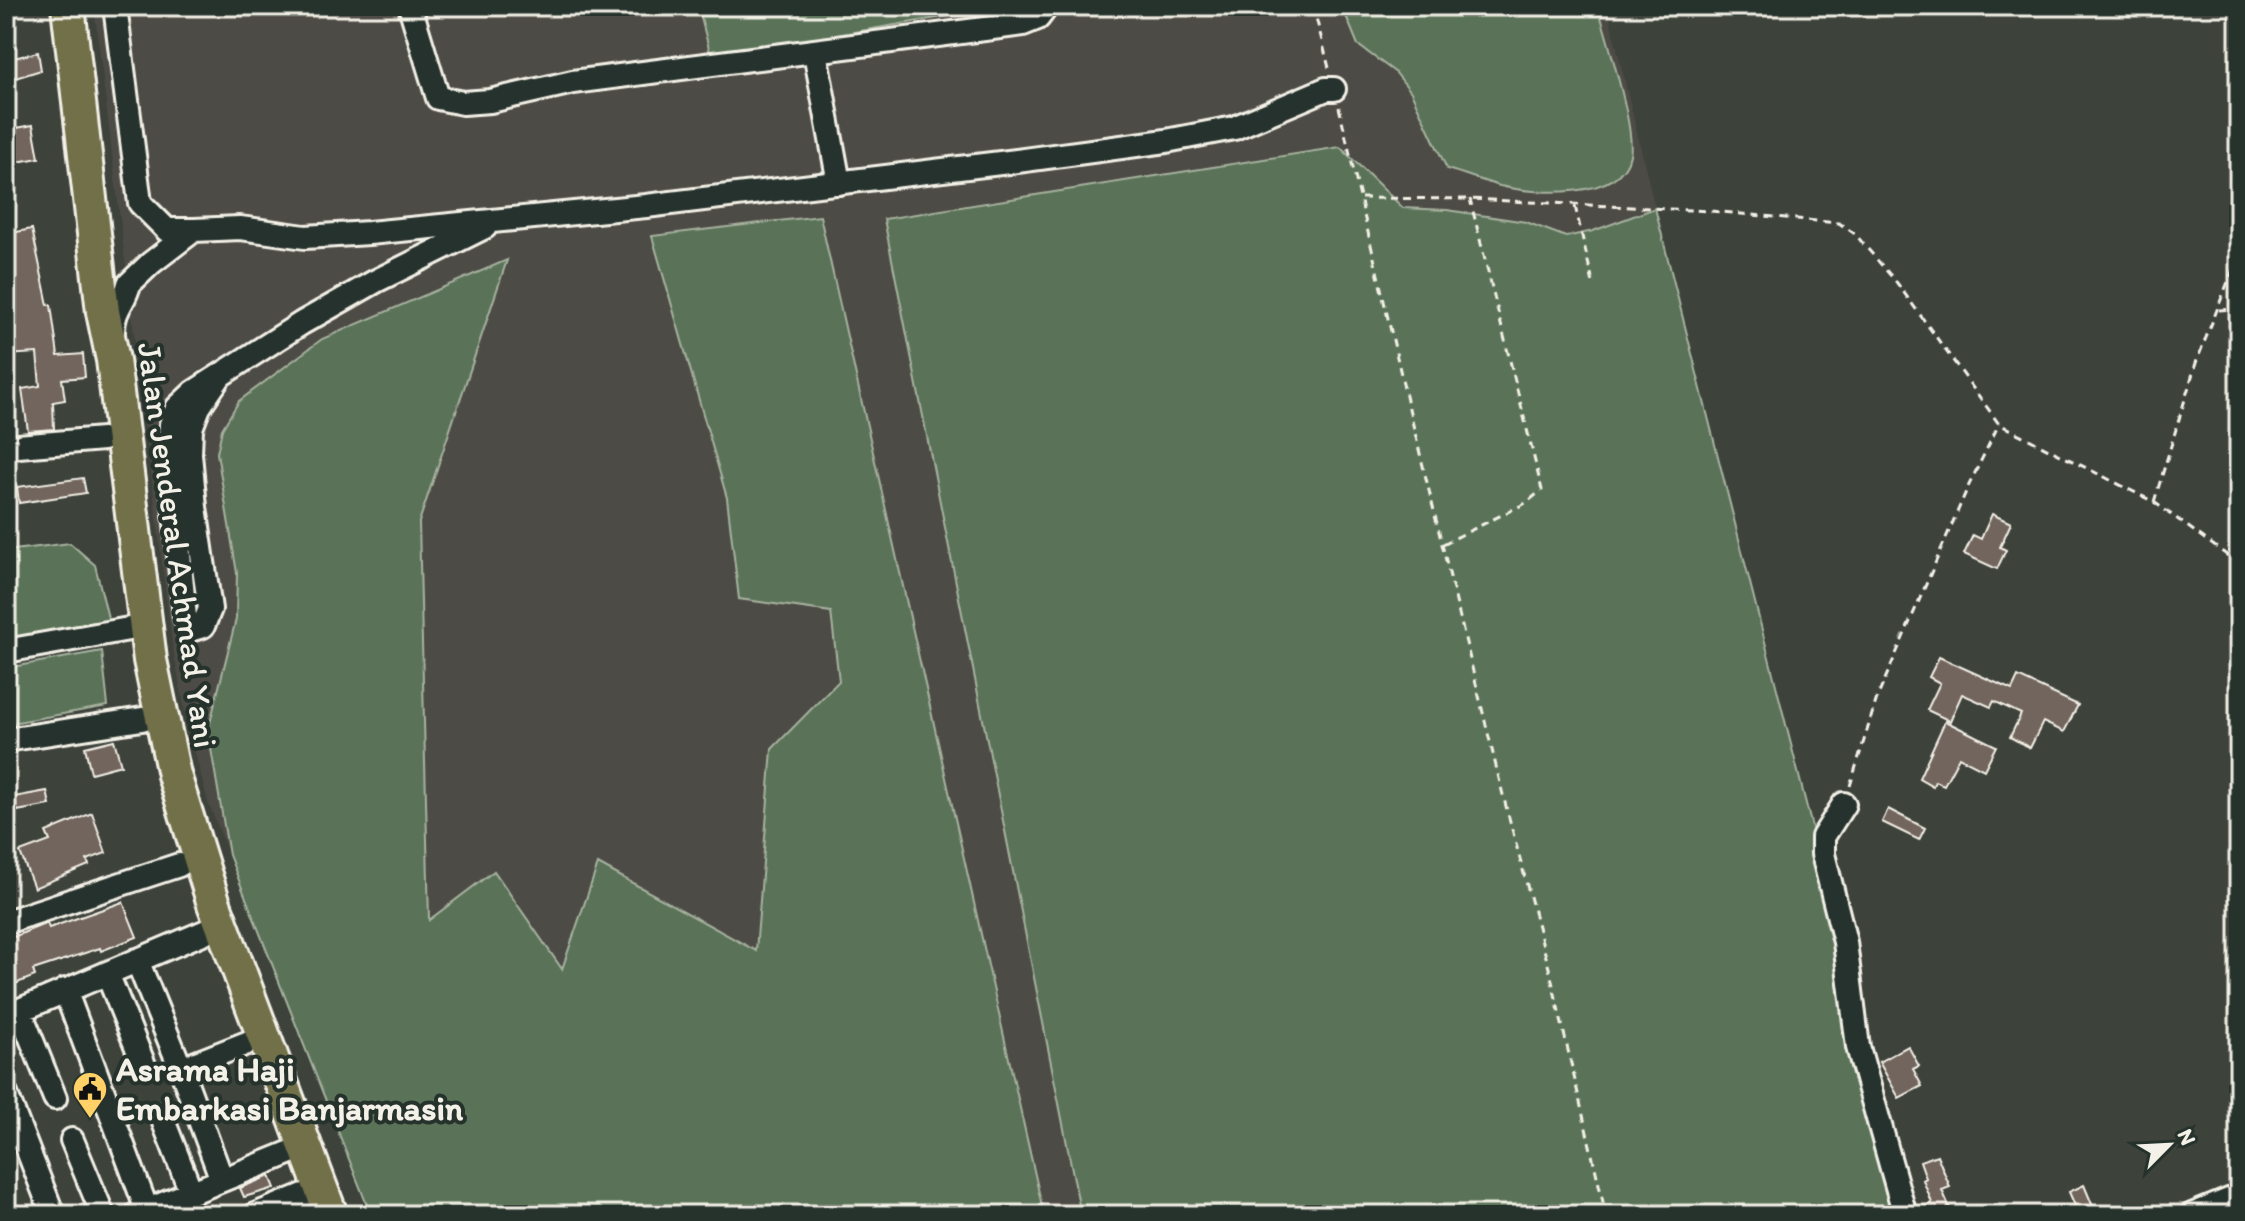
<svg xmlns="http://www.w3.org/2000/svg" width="2245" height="1221" font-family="Itim,sans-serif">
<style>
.built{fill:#4d4c45}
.green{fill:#5a7358;stroke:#a7b2a0;stroke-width:2}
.building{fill:#72655d;stroke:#f4f1e8;stroke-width:2}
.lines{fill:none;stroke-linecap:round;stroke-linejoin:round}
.minor-casing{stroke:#f4f1e8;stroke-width:28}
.highway-casing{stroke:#f4f1e8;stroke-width:38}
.path{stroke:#f4f1e8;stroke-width:3;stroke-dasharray:8 6;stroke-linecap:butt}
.minor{stroke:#26332d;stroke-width:22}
.highway{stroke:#71704a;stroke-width:32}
.labels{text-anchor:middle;stroke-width:8;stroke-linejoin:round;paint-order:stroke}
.street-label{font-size:34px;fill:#f4f1e8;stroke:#26332d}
.poi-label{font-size:34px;font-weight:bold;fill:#f4f1e8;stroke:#26332d;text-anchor:start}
</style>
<rect width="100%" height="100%" fill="#3d423b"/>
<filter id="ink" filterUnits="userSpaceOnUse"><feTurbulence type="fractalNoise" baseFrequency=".0125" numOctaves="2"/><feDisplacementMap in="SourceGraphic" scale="16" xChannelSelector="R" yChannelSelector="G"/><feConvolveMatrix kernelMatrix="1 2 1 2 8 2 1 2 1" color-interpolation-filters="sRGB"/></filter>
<g filter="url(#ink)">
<path class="built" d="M94,6H1607L1655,208L1834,914L1902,1215H371L208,802L187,722L172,644Z"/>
<path class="green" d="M698,6H1008L711,56Z
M1342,6H1598C1606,37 1636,128 1630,155C1620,201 1534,194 1500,186C1482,181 1465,174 1447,169L1411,92L1396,73L1358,45Z
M1340,147L1403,208L1447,210L1526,222L1566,237L1593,231L1655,208L1834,914L1902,1215H1081L884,219Z
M820,216L1044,1215H371L229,855L208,731L236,619L237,573L217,453L222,429L239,401L322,339L507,260L419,522L429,920L494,871L562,969L598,864L756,951L772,749L839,681L831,612L739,599L727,498L652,236Z
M70,543L95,565L109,622L6,640V551Z
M102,651L108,706L6,724V668Z"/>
<path class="building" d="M38,52L41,70L6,81V60Z
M33,125L39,158L6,164V130Z
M32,229L48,305H51L58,356L83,354L85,377L62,379L65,400L53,402L54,429L28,431L22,389L40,386L37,353L6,355V234Z
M83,478L86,493L19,503L17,487Z
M1992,514L2011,523L2000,547L2006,550L1997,569L1964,554L1973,535L1981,539Z
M1939,657L2012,690L2018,677L2078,705L2064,732L2043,722L2030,748L2010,737L2021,714L1994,701L1991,707L1962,694L1950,721L1927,710L1940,683L1929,677Z
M1945,721L1996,746L1984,770L1959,757L1944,785L1935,781L1933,786L1919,778Z
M114,740L121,765L91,773L85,747Z
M47,791L50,805L17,811L14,797Z
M1888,809L1925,828L1919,840L1882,822Z
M92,813L106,853L87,860L89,865L34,888L20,852L50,841L46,832Z
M123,902L137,937L101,951L100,948L33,970L35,976L10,986L6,977V940L47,923L49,928Z
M1908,1046L1919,1066L1913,1069L1922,1086L1899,1098L1879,1062Z
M1937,1155L1950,1187L1942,1190L1953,1215H1919L1918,1209L1932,1203L1923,1180L1926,1178L1920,1161Z
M270,1176L275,1188L244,1197L240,1188Z
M2084,1185L2094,1209L2079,1215L2069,1192Z"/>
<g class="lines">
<g class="minor-casing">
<path id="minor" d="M115,6L140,203L167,230H194
M410,6L438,98L463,103L490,101L573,82L1023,24L1038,18L1044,10V6
M815,52L839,183
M113,331C113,309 125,302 129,284L151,263L194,230L240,228L305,237L369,233L646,206L1017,161L1166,141L1234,128L1326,89H1334
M220,376L199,407L191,428L190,454L195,507L210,609L203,626L193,629L185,617L169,451L171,424L177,408L194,392L302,323L376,281L485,227
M6,447L103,439
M6,651L129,629
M6,740L142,719
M1844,804L1823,837V854L1845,942L1858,1047L1905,1215
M6,922L179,865
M137,960L181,1069L247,1043
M107,973L144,1065
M65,990L147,1210
M20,1011L55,1098
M6,1016L207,931
M181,1069L222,1180
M6,1094L53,1215
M161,1115L191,1192
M72,1140L103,1215
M136,1215L289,1153
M255,1215L304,1195
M2192,1215L2239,1196"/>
</g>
<g class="highway-casing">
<path id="highway" d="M68,6L103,312L113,360L150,660L174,775L214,904L331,1215"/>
</g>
<path class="path" d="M1313,6L1329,68
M2215,6L2239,10
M1339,107L1406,396L1503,795L1549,968L1606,1215
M1361,198L1470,199L1710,211L1839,223L1855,234L1897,283L1999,424L2154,502L2239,564
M1575,206L1593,283
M2219,310L2239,309
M2154,502L2196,363L2239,254
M1443,544L1526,503L1542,490L1470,199
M1850,786L1877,698L1968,487L1999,424"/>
<use href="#minor" class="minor"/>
<use href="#highway" class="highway"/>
</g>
</g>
<defs>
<g id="civic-pin" transform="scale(1.8)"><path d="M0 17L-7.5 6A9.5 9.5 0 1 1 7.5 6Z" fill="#ffd166" stroke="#26332d"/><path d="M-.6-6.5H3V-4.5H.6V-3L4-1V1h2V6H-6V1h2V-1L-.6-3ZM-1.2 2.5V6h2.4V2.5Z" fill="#111"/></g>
</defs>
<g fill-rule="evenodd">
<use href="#civic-pin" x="90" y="1089"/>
</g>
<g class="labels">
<g class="street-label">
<text transform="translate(178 545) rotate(82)" y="12">Jalan Jenderal Achmad Yani</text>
</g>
<g class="poi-label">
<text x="116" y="1081">Asrama Haji<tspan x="116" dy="39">Embarkasi Banjarmasin</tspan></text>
</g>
</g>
<rect width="2245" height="1221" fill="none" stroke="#26332d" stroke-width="32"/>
<rect x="16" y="16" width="2213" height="1189" fill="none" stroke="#f4f1e8" stroke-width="3" filter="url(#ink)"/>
<g transform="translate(2169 1145) rotate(66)" stroke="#26332d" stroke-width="6" paint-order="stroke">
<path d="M0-6L14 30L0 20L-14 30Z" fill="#f4f1e8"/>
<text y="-12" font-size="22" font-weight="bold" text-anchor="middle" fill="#f4f1e8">N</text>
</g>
</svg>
